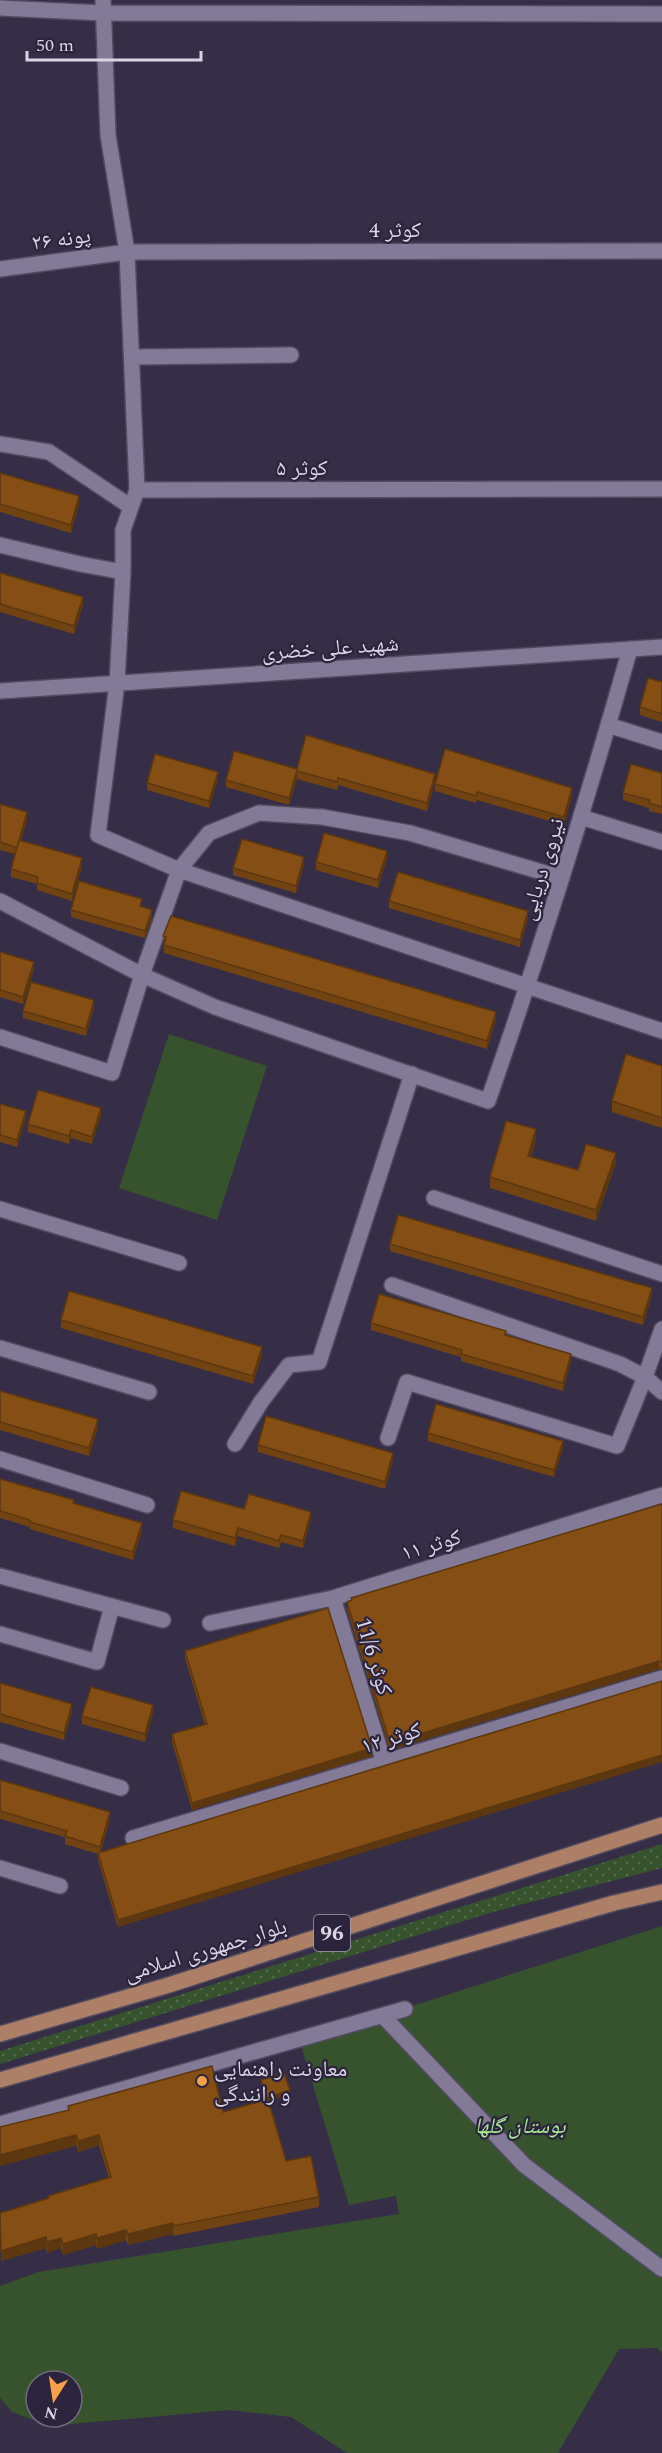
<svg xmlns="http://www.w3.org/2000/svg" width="662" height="2453" font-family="Spectral,'Noto Naskh Arabic',serif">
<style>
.grass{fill:url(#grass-dots)}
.park{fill:#37532e;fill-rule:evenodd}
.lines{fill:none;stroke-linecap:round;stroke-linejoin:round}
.minor-casing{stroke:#524a60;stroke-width:18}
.major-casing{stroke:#524a60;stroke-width:18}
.minor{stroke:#837a98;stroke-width:15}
.major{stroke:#ad7f66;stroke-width:15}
.wall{fill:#724312}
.shaded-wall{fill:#5c370f}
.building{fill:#844e15;stroke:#5c370f;stroke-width:1.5}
.poi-dot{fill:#f7a149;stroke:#2c243d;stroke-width:2}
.labels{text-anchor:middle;stroke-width:4.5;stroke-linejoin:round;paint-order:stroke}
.shield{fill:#2c243d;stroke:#a59fb2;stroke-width:1.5}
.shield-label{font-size:21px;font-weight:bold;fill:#d9d4e4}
.street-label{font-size:22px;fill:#d9d4e4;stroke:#2c243d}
.poi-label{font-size:22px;fill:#d9d4e4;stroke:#2c243d;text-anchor:start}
.park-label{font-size:22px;font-style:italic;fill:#aaea95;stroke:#2c243d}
</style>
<defs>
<pattern id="grass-dots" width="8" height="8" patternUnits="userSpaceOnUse" patternTransform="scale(1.5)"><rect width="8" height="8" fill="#37532e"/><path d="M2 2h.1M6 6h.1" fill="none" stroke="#536b4c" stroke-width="1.8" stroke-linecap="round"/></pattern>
</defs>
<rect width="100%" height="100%" fill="#362e47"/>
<path class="grass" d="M662,1844V1868L493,1912L0,2064V2051Z"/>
<path class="park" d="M169,1034L267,1066L217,1220L119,1188Z
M662,1926V2353L657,2348L619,2349L558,2453H347L291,2417L229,2410L50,2426L12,2412L0,2398V2286L38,2272L399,2214L396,2196L349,2205L300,2042ZM36,2381H72V2417H36Z"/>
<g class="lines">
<g class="minor-casing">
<path id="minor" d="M103,0L108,135L127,252L137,490
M0,8L103,13L662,14
M0,269L127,252L662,251
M132,357L291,355
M0,444L49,452L131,507
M662,489L137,490L123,530V572L117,683L98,835L179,870L662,1031
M0,545L80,564L123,572
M0,691L662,647
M608,725L662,742
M581,817L662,842
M0,901L142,975L215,1007L488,1101C540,952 587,801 630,649
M0,1037L112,1073L142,975L179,870L209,833L259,813L322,817L410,833L562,878
M434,1198L662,1274
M0,1209L179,1263
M392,1285L620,1364L645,1377L662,1392
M0,1348L149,1392
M388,1438L407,1382L617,1446L645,1377L662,1329
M235,1444L261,1402L289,1365L319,1362L412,1074
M0,1459L147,1505
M0,1576L163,1620
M333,1598L384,1763
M210,1623L333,1598L662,1495
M0,1634L97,1662L112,1606
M0,1751L121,1788
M133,1838L662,1678
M0,1868L60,1886
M383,2016L524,2165L662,2269
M0,2124L405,2009"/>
</g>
<g class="major-casing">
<path id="major" d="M0,2034L169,1985L662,1825
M0,2080L614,1903L662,1892"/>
</g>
<use href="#minor" class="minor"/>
<use href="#major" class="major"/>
</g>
<path class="wall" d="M0,473L79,504L71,533L0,512Z
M0,573L83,605L74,634L0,612Z
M662,682V722L640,715V707Z
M297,769L435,782L427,811L338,785L337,790L297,779L289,805L226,787V780Z
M662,773V814L649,811V808L623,800V793Z
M218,779L209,808L147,790V783Z
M435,784L572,796L564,825L477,800L476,803L435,791Z
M0,804L27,820L21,841L82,866L72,901L37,890V884L11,877V869L15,854L0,850Z
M387,859L378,888L316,870V862Z
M304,864L296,893L233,875V868Z
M389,901L528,918L520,947L389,908Z
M142,907L152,918L145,938L71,917V910Z
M163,936L496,1020L487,1049L164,953Z
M0,952L34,969L23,1004L0,997Z
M94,1007L86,1036L23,1018V1011Z
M662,1066V1128L612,1112V1101Z
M0,1104L26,1118L17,1147L0,1142Z
M101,1115L92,1144L71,1138L69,1144L28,1132V1124Z
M536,1140L531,1157L578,1170L616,1163L596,1221L490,1188V1177Z
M390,1244L652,1295L643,1325L390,1251Z
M61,1320L262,1355L253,1384L61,1328Z
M371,1323L506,1335L571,1361L563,1391L461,1361V1357L371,1330Z
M0,1391L98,1427L89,1456L0,1430Z
M428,1433L563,1448L554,1477L428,1441Z
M258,1445L393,1460L385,1489L258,1452Z
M0,1479L74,1504L142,1531L133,1560L30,1529V1527L0,1518Z
M662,1504V1669H659L390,1750L347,1609V1602L351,1601V1598Z
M244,1509L311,1519L303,1548L281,1542L279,1548L238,1536L235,1546L173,1528V1520Z
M185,1651L372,1756L192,1810L172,1742V1734L205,1725L185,1658Z
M662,1681L118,1927L98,1860V1854L65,1844V1837L0,1819V1780L110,1819L101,1852Z
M0,1683L72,1711L64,1740L0,1722Z
M153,1713L145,1742L82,1724V1716Z
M261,2080L290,2094L268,2101L286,2161L319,2197V2207L174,2236L173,2234L128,2245L126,2240L97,2249L96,2245L63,2255L61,2248L47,2253L46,2248L1,2261L0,2213L48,2198V2196L109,2178L99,2145L78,2152L68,2110V2106L223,2112L266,2100L261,2084Z"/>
<path class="shaded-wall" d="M79,496V504L71,533V525Z
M83,597V605L74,634V626Z
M297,771V779L289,805V798Z
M218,772V779L209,808V801Z
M435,774V782L427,811V803Z
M572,788V796L564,825V817Z
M27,812V820L17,855V848Z
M387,851V859L378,888V880Z
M304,857V864L296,893V886Z
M82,858V866L72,901V894Z
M152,910V918L145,938V931Z
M528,911V918L520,947V940Z
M34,962V969L23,1004V997Z
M94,1000V1007L86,1036V1029Z
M496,1012V1020L487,1049V1041Z
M101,1108V1115L92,1144V1137Z
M26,1111V1118L17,1147V1140Z
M536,1129V1140L528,1167V1156Z
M71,1130V1138L69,1144V1136Z
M616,1153V1163L596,1221V1210Z
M652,1288V1295L643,1325V1317Z
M262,1347V1355L253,1384V1376Z
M571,1354V1361L563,1391V1383Z
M98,1419V1427L89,1456V1448Z
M563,1441V1448L554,1477V1470Z
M393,1453V1460L385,1489V1482Z
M311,1512V1519L303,1548V1541Z
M142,1523V1531L133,1560V1552Z
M238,1528V1536L235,1546V1538Z
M659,1661V1669L390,1750V1743Z
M72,1704V1711L64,1740V1733Z
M153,1705V1713L145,1742V1734Z
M372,1748V1756L192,1810V1803Z
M662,1755V1762L118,1927V1920Z
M110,1812V1819L100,1855V1847Z
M290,2090V2094L267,2101V2098Z
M76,2135V2146L0,2166V2155Z
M99,2135V2145L78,2152V2141Z
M173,2223V2234L128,2245V2234Z
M126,2230V2240L97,2249V2238Z
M96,2234V2245L63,2255V2244Z
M46,2237V2248L1,2261V2251Z
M61,2238V2248L47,2253V2242Z"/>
<path class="building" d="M0,473L79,496L71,525L0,504Z
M0,573L83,597L74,626L0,604Z
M648,678L662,682V714L640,707Z
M306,735L435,774L427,803L338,778L337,782L297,771L289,798L226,780L234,751L297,769Z
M445,749L572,788L564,817L477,792L476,796L435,784Z
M155,754L218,772L209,801L147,783Z
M631,764L662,773V807L649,803L650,800L623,793Z
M0,804L27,812L17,848L0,842Z
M324,833L387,851L378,880L316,862Z
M242,839L304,857L296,886L233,868Z
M19,840L82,858L72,894L37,883L38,877L11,869Z
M398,872L528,911L520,940L389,901Z
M79,881L142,899L140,906L152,910L145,931L71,910Z
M171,916L496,1012L487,1041L164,945L166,937L163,936Z
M0,952L34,962L23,997L0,990Z
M31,982L94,1000L86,1029L23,1011Z
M626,1054L662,1066V1118L612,1101Z
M38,1090L101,1108L92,1137L71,1130L69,1136L28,1124Z
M0,1104L26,1111L17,1140L0,1135Z
M506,1121L536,1129L528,1156L578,1170L586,1144L616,1153L596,1210L490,1177Z
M398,1215L652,1288L643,1317L390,1244Z
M69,1291L262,1347L253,1376L61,1320Z
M379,1294L506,1331L505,1335L571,1354L563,1383L461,1354L462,1350L371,1323Z
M0,1391L98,1419L89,1448L0,1422Z
M436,1404L563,1441L554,1470L428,1433Z
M266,1416L393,1453L385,1482L258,1445Z
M0,1479L74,1500L73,1503L142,1523L133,1552L30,1522V1520L0,1511Z
M181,1491L244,1509L249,1494L311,1512L303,1541L281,1535L279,1541L238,1528L235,1538L173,1520Z
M662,1504V1662L659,1661L390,1743L347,1602L352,1600L351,1598Z
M328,1608L372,1748L192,1803L172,1734L207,1724L185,1651Z
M662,1681V1755L118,1920L98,1853Z
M0,1683L72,1704L64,1733L0,1714Z
M91,1687L153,1705L145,1734L82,1716Z
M0,1780L110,1812L100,1847L65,1836L67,1831L0,1811Z
M212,2066L223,2112L268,2099L286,2161L311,2156L319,2197L174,2226L173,2223L128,2234L126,2230L97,2238L96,2234L63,2244L61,2238L47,2242L46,2237L1,2251L0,2213L49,2198L48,2196L111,2177L99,2135L78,2141L76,2135L0,2155V2127L69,2110L68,2106Z
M284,2073L290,2090L267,2098L261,2080Z"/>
<circle class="poi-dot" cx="202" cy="2081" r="6"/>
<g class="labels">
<rect class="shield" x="314" y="1915" width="36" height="36" rx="4.5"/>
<g class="shield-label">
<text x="332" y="1940">96</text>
</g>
<g class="street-label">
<text x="395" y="237">کوثر 4</text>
<text transform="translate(61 238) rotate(-8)" y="8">پونه ۲۶</text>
<text x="302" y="475">کوثر ۵</text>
<text transform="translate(330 647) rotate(-4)" y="8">شهید علی خضری</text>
<text transform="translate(541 869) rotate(-73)" y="8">نیروی دریایی</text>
<text transform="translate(431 1544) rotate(-17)" y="8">کوثر ۱۱</text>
<text transform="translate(375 1656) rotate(73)" y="8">کوثر 11/6</text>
<text transform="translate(391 1737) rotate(-17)" y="8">کوثر ۱۲</text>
<text transform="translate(205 1949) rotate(-17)" y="8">بلوار جمهوری اسلامی</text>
</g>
<g class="poi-label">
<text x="214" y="2076">معاونت راهنمایی<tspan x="214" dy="25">و رانندگی</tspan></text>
</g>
<g class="park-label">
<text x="520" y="2133">بوستان گلها</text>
</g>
</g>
<g transform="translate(54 2399) rotate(192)"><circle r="28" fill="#2c243d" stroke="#716a80" stroke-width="1.5"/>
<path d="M0-4.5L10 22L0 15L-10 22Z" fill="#f7a149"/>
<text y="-9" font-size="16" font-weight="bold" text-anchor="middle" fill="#d9d4e4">N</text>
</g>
<path d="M27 51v9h174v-9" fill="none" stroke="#d9d4e4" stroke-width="3"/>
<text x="36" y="51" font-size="18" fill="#d9d4e4" stroke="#2c243d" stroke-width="4.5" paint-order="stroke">50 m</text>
</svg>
